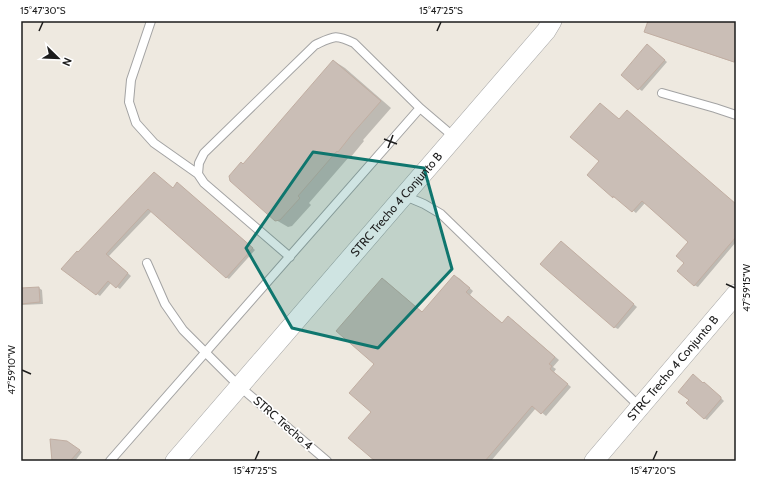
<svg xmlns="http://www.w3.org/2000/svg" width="757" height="482" font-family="Cabin,sans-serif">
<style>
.shadow{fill:#0003}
.building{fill:#cabeb6;stroke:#c1aea2}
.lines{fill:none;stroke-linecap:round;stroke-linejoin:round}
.service-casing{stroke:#a3a3a3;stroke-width:10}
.tertiary-casing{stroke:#a3a3a3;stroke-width:20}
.service{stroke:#fff;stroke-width:8}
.tertiary{stroke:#fff;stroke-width:19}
.marked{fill:#0f766e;fill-opacity:0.2;stroke:#0f766e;stroke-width:3;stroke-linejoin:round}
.ticks{fill:none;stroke:#1c1c1c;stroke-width:1.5}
.labels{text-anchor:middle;stroke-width:3.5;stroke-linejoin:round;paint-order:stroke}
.street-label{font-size:12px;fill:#1c1c1c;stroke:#fff}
.neatline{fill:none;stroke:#1c1c1c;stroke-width:1.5}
.ticks-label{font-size:10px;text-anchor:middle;fill:#1c1c1c}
</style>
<rect width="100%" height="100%" fill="#eee9e0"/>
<path class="shadow" d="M649,21H736V63L648,33Z
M651,48L667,62L642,91L639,89Z
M334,61L345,68L391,108L363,140L364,141L350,158L349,157L309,203L311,205L292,226L288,227L276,220L243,165Z
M619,120L736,204V242L698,287L694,285L685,263L690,242L645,203L636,213L617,198L613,197L588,175L600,161Z
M155,173L173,189L180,185L255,250L229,279L226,277L152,211L109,256L131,276L120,289L111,283L100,296L97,294L78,253Z
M564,244L637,307L618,329L614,327Z
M454,276L459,278L473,291L470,295L503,324L509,318L513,320L559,360L553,367L556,369L554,372L571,387L546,416L536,408L491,461H376L372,412L382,279L386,281L423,313Z
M39,288L42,290L43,304L21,305V289Z
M704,384L707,385L724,401L707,420L704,418Z
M71,444L82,452L75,461H53Z"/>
<path class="building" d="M648,21H736V55L734,62L644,32Z
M647,44L665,60L638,90L621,75Z
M333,60L381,101L353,133L338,152L337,151L298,196L300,198L280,220L275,221L230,181L229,176L241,162L243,164Z
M600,103L619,119L627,110L736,204V237L694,286L677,271L684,263L676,256L688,242L642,201L632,212L613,196V198L587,175L599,161L570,137Z
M154,172L173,188L177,182L253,248L226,278L148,209L106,254L128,273L116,288L108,281L96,295L61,269L77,251L78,252Z
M561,241L634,304L614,328L540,264Z
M454,275L470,288L466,292L502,323L508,316L555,357L549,364L552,366L550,369L568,384L541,414L532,406L485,461H375L348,438L371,412L349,393L374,364L336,331L382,278L422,312Z
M39,287L40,302L21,304V288Z
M693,374L703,383L704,382L721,397V399L704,419L686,403L689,400L678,392Z
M50,439L67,441L80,450L70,461H52Z"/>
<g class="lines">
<g class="service-casing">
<path id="service" d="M151,21L131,80L129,102L136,123L154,143L198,174
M662,93L715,108L736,115
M405,196L424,204L441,214L640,407
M290,257L204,183L198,174L199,163L204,153L315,45C334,36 335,34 354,43L420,108L454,137
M147,263L165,304L183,330L239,386L327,461
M110,461L420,108"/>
</g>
<g class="tertiary-casing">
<g id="tertiary">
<path id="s1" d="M175,461L546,31L552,21"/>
<path id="s2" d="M594,461L736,294"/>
</g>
</g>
<use href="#service" class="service"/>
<use href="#tertiary" class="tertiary"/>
</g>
<path class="marked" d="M313,152L424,168L452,269L378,348L292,328L246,248Z"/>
<path class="ticks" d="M39,31L43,22M437,31L441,22M384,139L397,144M388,148L393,135M726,284L735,288M22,370L31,374M255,460L259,451M653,460L657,451"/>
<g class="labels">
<g class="street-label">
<text dy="4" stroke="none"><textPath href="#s1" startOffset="339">STRC Trecho 4 Conjunto B</textPath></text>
<text dy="4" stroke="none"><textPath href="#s2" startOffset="122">STRC Trecho 4 Conjunto B</textPath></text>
<text transform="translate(283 423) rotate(41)" y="4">STRC Trecho 4</text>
</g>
</g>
<rect width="757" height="482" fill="none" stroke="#ffffff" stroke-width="44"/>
<g transform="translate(58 58) rotate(113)" stroke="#ffffff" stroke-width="3" paint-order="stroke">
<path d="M0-3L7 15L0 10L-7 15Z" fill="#1c1c1c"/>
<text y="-6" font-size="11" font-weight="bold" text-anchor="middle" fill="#1c1c1c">N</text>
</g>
<rect x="22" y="22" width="713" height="438" class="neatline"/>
<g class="ticks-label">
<text x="43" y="14">15°47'30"S</text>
<text x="441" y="14">15°47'25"S</text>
<text transform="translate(746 288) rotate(-90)" y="4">47°59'15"W</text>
<text transform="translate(11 370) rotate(-90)" y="4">47°59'10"W</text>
<text x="255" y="474">15°47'25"S</text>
<text x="653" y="474">15°47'20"S</text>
</g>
</svg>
